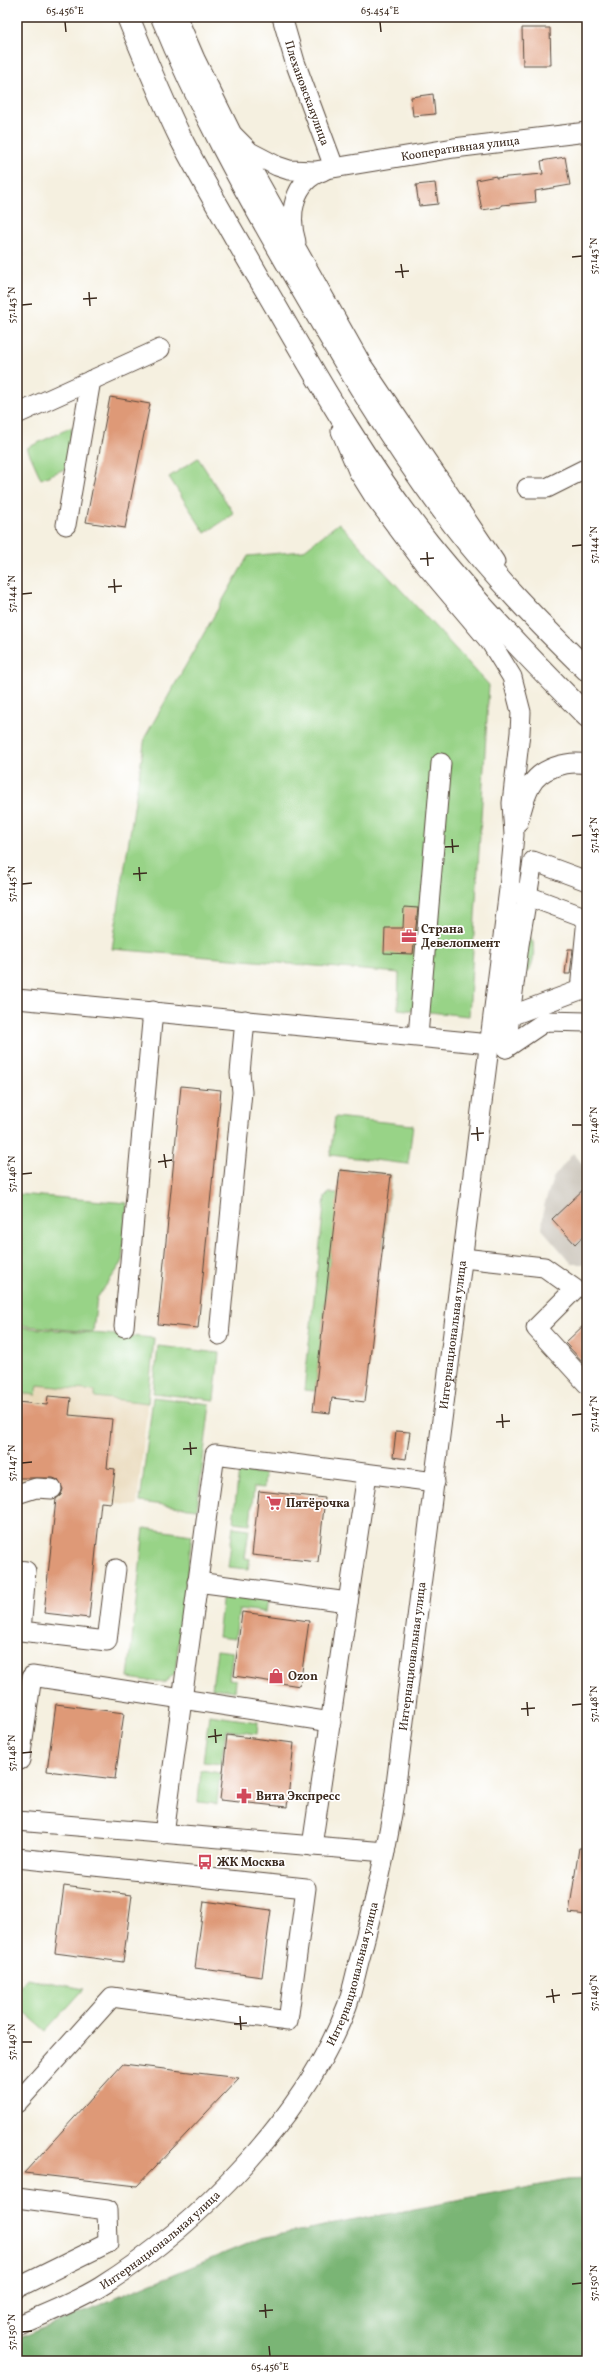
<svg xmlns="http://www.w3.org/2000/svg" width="604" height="2378" font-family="Vollkorn,serif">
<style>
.built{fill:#e9d9ba}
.industrial{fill:#c9c3b8}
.green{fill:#98d387;stroke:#6a7e52}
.forest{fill:#7ab574;stroke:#5a7049}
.building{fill:#de9977}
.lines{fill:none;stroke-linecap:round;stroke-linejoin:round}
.minor-casing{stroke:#57483b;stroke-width:21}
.highway-casing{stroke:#57483b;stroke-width:24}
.minor{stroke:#fff;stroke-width:19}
.highway{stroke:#fff;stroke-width:22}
.ticks{fill:none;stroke:#3b2a1e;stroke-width:1.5}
.labels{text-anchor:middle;stroke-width:3.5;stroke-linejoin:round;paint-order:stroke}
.street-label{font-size:12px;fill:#3b2a1e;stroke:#fff}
.poi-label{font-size:12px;font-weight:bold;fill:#3b2a1e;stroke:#fff;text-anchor:start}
.neatline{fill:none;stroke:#3b2a1e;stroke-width:1.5}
.ticks-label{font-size:10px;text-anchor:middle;fill:#3b2a1e}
</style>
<rect width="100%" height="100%" fill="#fff"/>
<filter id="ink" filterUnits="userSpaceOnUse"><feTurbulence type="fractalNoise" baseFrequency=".025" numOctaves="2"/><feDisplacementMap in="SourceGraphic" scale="8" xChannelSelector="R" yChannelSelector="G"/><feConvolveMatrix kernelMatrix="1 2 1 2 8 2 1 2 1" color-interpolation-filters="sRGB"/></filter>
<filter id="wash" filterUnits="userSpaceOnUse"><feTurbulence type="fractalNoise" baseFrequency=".012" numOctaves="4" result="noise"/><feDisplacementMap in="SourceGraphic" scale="16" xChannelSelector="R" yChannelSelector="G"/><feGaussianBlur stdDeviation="0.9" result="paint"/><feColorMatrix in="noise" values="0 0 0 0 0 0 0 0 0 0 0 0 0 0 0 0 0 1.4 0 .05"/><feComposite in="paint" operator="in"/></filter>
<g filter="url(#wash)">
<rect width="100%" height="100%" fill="#f5f0e0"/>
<path class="built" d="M17,1327L154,1338L137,1506L34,1495L17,1501Z"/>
<path class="industrial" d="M573,1153L587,1169V1264H572L542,1229L544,1206L553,1178Z"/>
<path class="green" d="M72,427L67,468L41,479L27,448Z
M198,458L234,514L205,533L169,477Z
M339,523L489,685L469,1016L398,1009L399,973L112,949L145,737L248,556L303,551Z
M529,937L533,942C534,952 535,972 523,973Z
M335,1117L413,1125L408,1164L330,1155Z
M340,1170L391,1175L383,1248L332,1242L315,1391L304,1390L325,1197L329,1193H338Z
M17,1194L127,1203L122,1263L97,1298L93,1332L17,1325Z
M17,1327L154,1338L148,1403L95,1397V1391L38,1385L36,1395L17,1393Z
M158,1346L219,1353L214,1400L153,1393Z
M153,1397L210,1404L197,1509L140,1502Z
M239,1471L265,1474L264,1488L254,1487L250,1524L233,1522Z
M233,1527L249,1529L245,1558L250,1559L248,1569L228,1567Z
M144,1528L192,1535L175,1673L164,1683L128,1678Z
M223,1593L268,1599L266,1612L239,1609L235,1639L218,1637Z
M217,1650L233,1652L229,1679L236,1680L235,1691L212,1688Z
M209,1715L258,1722L257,1734L226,1730L221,1764L203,1762Z
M201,1770L220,1773L217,1804L198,1802Z
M27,1978L84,1989L46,2031L17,2006V1990Z"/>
<path class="forest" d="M587,2179V2361H17V2339L261,2238L567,2180Z"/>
<g id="blocks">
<path class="building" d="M522,28H550L551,65H523Z
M433,94L435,114L413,116L411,97Z
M565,157L570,185L535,191L536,202L501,205V207L482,210L476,180L496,176V178L543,174L541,161Z
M435,183L438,204L419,206L416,185Z
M110,397L150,404L125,528L86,522Z
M404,907L418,908L413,954L384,953L385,928H403Z
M568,949H573L570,974H565Z
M181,1086L221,1090L198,1328L158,1324Z
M340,1170L391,1175L365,1402L332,1398L330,1413L313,1411Z
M587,1186V1233L575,1244L552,1219Z
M587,1322V1366L565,1343Z
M48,1396L71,1398L69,1415L112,1419L107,1468L115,1469L111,1503L101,1502L89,1618L44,1613L56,1499L61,1495L63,1489L58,1480L53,1478H17V1402L47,1405Z
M396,1431L410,1432L406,1459L393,1457Z
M259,1491L325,1498L318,1562L252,1555Z
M242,1612L309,1621L300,1686L234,1676Z
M56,1704L124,1713L115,1779L47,1771Z
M227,1735L294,1743L287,1807L220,1800Z
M579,1848H587V1915L569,1913Z
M64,1886L132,1895L123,1962L55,1953Z
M204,1901L271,1910L262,1977L195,1968Z
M123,2064L239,2078L137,2186L24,2173Z"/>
</g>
</g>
<g filter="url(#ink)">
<use href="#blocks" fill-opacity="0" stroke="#57483b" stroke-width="1"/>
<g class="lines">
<g class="minor-casing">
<g id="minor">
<path id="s1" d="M177,17L195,59L232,134L250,152L277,166L289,170L315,171L454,148L587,132"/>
<path id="s2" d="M282,17L295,62L334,167"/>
<path d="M232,134L362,365L495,562"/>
<path d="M296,242C288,215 293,181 323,171"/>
<path d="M17,414L160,349"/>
<path d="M527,488H547L587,468"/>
<path d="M66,525L91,380"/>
<path d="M518,822C522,810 524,798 530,787C539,768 568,760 587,764"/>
<path d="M517,892L587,918"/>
<path d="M17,999L490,1044"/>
<path d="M501,1022L510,1016L580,990L587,918"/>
<path d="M418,1036L441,763"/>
<path d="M506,1048L519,945L533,861L587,881"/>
<path d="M506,1048L546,1021L587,1022"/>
<path d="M463,1258L544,1267L575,1289L536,1328L587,1384"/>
<path d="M124,1327L153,1011"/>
<path d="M219,1335L242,1092L240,1073L245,1020"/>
<path d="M17,1494L36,1488L52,1489"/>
<path d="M17,1570L26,1571L21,1631L107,1641L116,1569"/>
<path d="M197,1582L348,1602"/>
<path d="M20,1760L32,1676L331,1722"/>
<path d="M17,1821L385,1852"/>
<path d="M164,1834L215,1454L435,1482"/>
<path d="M312,1846L367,1474"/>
<path d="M17,1858L306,1888L288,2021L112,1997L17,2103"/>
<path d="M17,2198L107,2210L108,2243L17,2288"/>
<path id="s3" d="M17,2326C44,2314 74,2303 100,2287C198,2226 306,2115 347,2006C353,1989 356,1971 361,1954C374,1905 385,1857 393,1808L509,889L514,835L512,803L520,733L521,712L512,677L491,643L426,566L373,495L358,471L341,431"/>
</g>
</g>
<g class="highway-casing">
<path id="highway" d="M128,17C145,59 162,100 182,141C211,197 244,252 276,307C323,389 370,470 429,544C478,605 532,661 587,716
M162,17C198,105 243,187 291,270C341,357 392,444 454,525C494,577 540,624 587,670"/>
</g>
<use href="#minor" class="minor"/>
<use href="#highway" class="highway"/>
</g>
</g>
<path class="ticks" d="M65,22L66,32M380,22L381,32M572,257L582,256M401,264L403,278M395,272L409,271M89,292L90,306M83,299L97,298M22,305L32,304M572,546L582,545M427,552L428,566M420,559L434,558M114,579L115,593M108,587L122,586M22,594L32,593M572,836L582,835M452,839L453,853M445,847L459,846M139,867L140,881M133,874L147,873M22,884L32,883M572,1125H582M477,1127L478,1141M471,1134L484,1133M164,1154L166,1168M158,1162L172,1160M22,1174L32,1173M502,1414L503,1428M572,1415L582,1414M496,1422L510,1421M190,1442L191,1455M183,1449L197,1448M22,1463L32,1462M527,1702L528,1716M572,1705L582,1704M521,1709L535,1708M215,1729L216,1743M208,1737L222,1735M22,1753L32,1752M552,1989L554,2003M572,1994L582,1993M546,1997L560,1995M240,2016L241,2030M234,2024L247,2023M22,2042H32M572,2284L582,2283M265,2304L266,2318M259,2311L273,2310M22,2332L32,2331M269,2346L270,2356"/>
<defs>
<g id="office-bare" transform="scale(1.2)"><path d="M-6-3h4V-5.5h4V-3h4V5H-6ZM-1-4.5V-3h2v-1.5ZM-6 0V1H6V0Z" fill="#d1495b" stroke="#fff" stroke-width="2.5" paint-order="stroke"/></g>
<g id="supermarket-bare" transform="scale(1.2)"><path d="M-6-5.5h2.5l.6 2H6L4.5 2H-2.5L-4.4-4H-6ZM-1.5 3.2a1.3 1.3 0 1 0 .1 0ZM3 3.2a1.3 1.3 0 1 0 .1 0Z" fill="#d1495b" stroke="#fff" stroke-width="2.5" paint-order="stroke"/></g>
<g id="shop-bare" transform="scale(1.2)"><path d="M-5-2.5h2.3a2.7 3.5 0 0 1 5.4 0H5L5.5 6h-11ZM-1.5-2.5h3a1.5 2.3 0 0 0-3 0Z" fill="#d1495b" stroke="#fff" stroke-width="2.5" paint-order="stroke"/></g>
<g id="pharmacy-bare" transform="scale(1.2)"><path d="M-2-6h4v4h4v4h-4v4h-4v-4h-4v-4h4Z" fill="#d1495b" stroke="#fff" stroke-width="2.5" paint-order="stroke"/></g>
<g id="bus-bare" transform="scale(1.2)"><path d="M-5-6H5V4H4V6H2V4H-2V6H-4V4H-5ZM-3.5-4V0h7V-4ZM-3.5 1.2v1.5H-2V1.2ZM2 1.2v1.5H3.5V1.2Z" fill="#d1495b" stroke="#fff" stroke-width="2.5" paint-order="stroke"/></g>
</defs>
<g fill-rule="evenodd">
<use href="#office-bare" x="409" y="936"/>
<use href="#supermarket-bare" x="274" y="1503"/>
<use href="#shop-bare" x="276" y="1676"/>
<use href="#pharmacy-bare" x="244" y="1796"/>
<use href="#bus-bare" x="205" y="1862"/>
</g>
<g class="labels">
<g class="street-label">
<text dy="4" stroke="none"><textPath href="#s2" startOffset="80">Плехановскаяулица</textPath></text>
<text dy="4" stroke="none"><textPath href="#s1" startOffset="371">Кооперативная улица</textPath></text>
<text dy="4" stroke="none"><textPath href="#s3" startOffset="1152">Интернациональная улица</textPath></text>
<text dy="4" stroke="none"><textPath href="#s3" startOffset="828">Интернациональная улица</textPath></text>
<text dy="4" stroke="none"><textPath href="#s3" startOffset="504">Интернациональная улица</textPath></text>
<text dy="4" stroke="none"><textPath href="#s3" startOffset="168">Интернациональная улица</textPath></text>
</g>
<g class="poi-label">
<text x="421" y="933">Страна<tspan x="421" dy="14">Девелопмент</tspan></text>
<text x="286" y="1507">Пятёрочка</text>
<text x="288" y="1680">Ozon</text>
<text x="256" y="1800">Вита Экспресс</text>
<text x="217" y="1866">ЖК Москва</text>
</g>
</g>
<rect width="604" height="2378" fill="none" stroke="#fff" stroke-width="44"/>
<rect x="22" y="22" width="560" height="2334" class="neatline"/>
<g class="ticks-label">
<text x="65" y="14">65.456°E</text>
<text x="380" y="14">65.454°E</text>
<text transform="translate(593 256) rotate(-90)" y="4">57.143°N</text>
<text transform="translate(11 305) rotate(-90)" y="4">57.143°N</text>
<text transform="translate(593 545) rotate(-90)" y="4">57.144°N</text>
<text transform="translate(11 594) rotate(-90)" y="4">57.144°N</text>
<text transform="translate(593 835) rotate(-90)" y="4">57.145°N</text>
<text transform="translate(11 884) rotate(-90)" y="4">57.145°N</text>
<text transform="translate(593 1125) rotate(-90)" y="4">57.146°N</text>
<text transform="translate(11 1174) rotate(-90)" y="4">57.146°N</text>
<text transform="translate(593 1414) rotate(-90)" y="4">57.147°N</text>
<text transform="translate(11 1463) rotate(-90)" y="4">57.147°N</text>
<text transform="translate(593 1704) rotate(-90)" y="4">57.148°N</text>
<text transform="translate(11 1753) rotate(-90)" y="4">57.148°N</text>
<text transform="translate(593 1993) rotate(-90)" y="4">57.149°N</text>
<text transform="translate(11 2042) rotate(-90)" y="4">57.149°N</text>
<text transform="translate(593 2283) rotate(-90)" y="4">57.150°N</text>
<text transform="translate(11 2332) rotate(-90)" y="4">57.150°N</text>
<text x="270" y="2370">65.456°E</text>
</g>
</svg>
